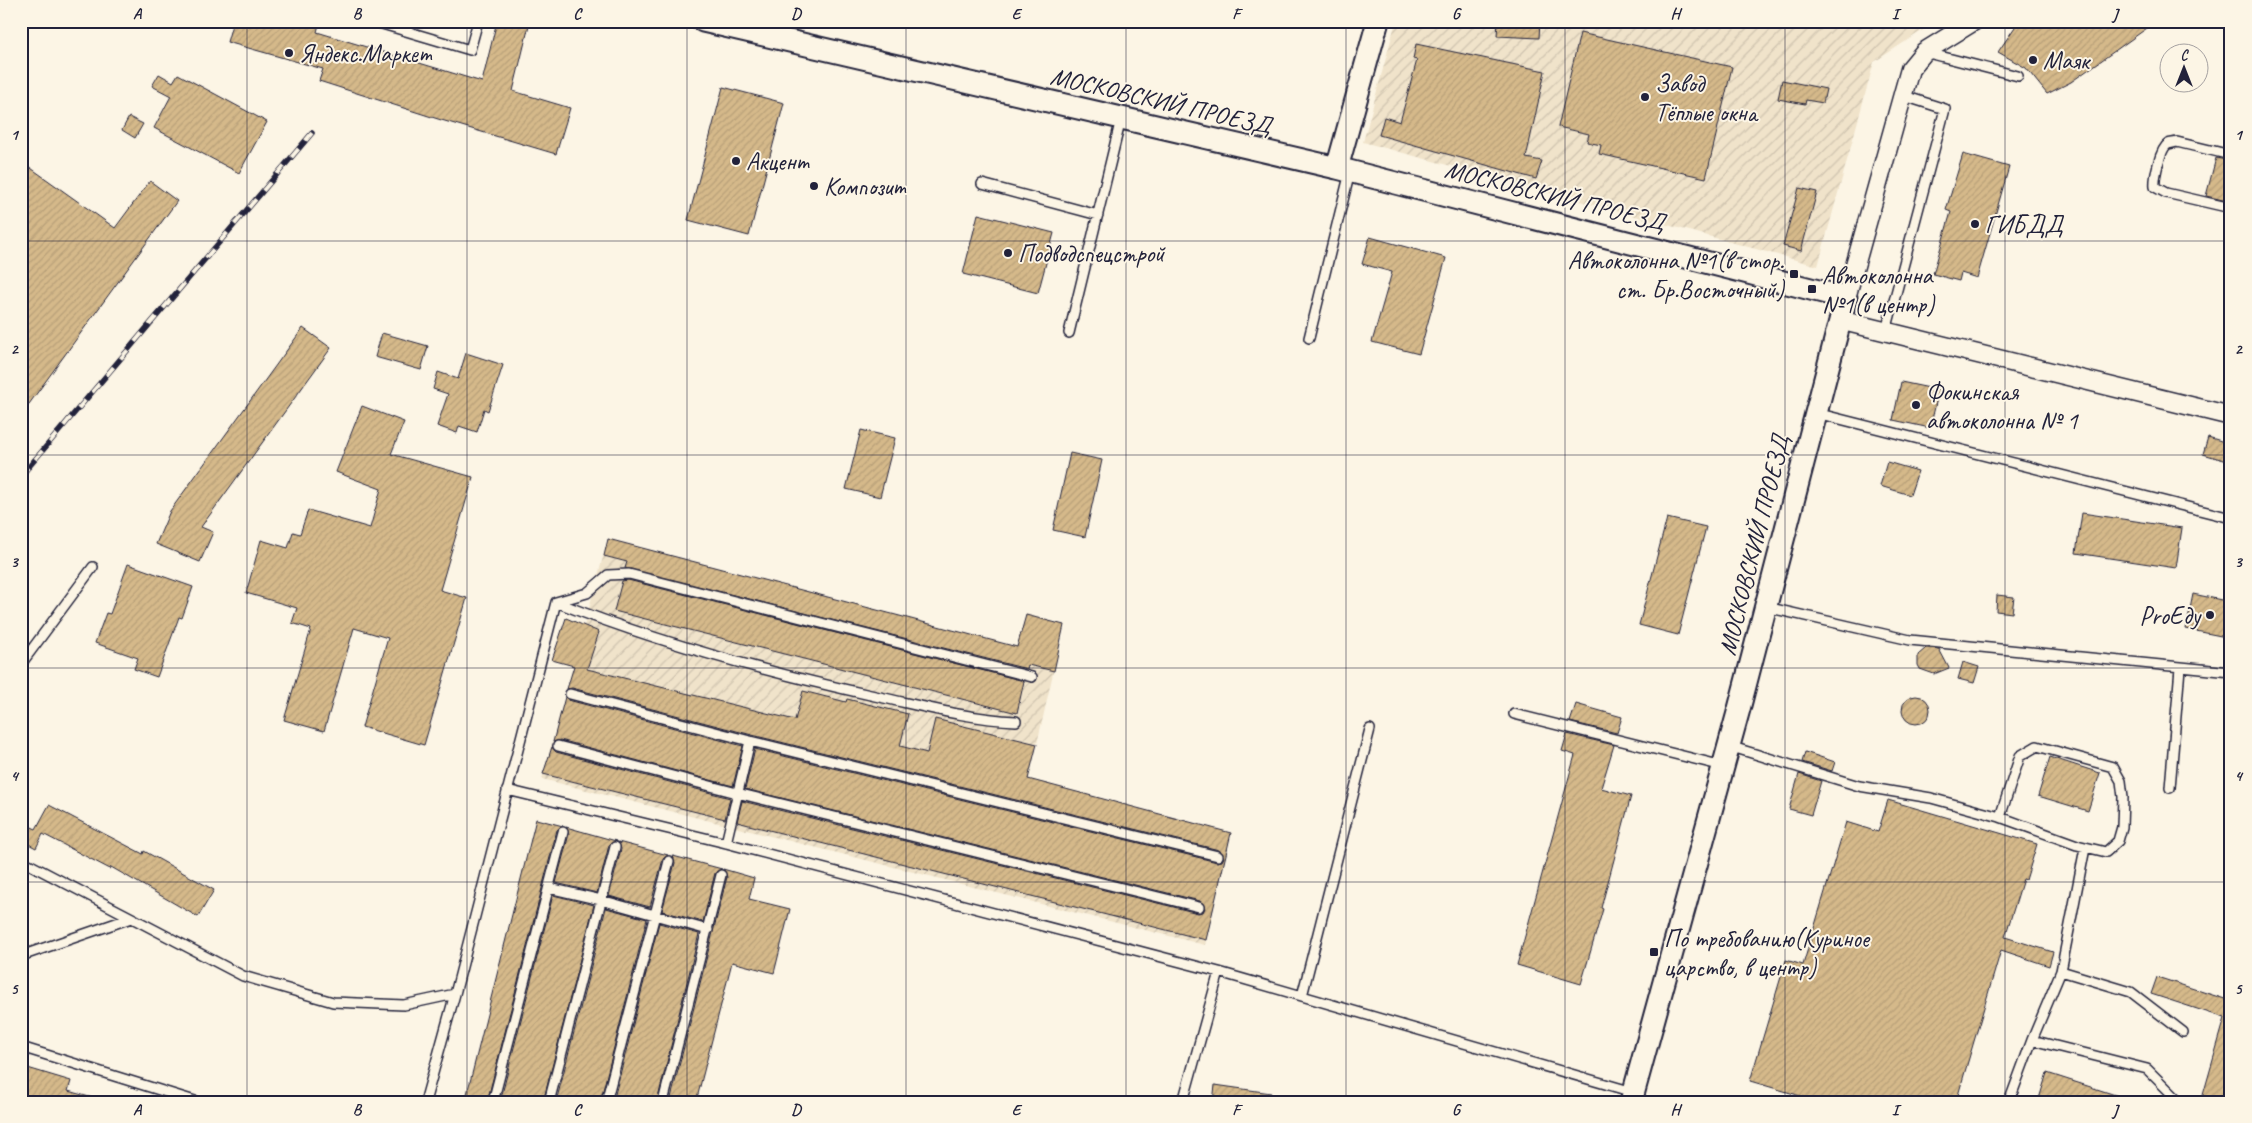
<svg xmlns="http://www.w3.org/2000/svg" width="2252" height="1123" font-family="Caveat,sans-serif">
<style>
.industrial{fill:url(#industrial-furrows)}
.building{fill:url(#building-hatch);stroke:#22223b}
.lines{fill:none;stroke-linecap:round;stroke-linejoin:round}
.service-casing{stroke:#22223b;stroke-width:12}
.minor-casing{stroke:#22223b;stroke-width:21}
.tertiary-casing{stroke:#22223b;stroke-width:25}
.service{stroke:#fcf5e5;stroke-width:9}
.minor{stroke:#fcf5e5;stroke-width:18}
.tertiary{stroke:#fcf5e5;stroke-width:21}
.rail-casing{stroke:#22223b;stroke-width:5.5}
.rail{stroke:#fcf5e5;stroke-width:4;stroke-dasharray:11;stroke-linecap:butt}
.grid{fill:none;stroke:#22223b;stroke-width:1;stroke-opacity:0.55}
.poi-dot{fill:#22223b;stroke:#fcf5e5;stroke-width:2}
.labels{text-anchor:middle;stroke-width:4;stroke-linejoin:round;paint-order:stroke}
.poi-label{font-size:25px;fill:#22223b;stroke:#fcf5e5;text-anchor:start}
.street-label{font-size:25px;fill:#22223b;stroke:#fcf5e5}
.neatline{fill:none;stroke:#22223b;stroke-width:2}
.grid-label{font-size:16px;text-anchor:middle;font-weight:bold;fill:#22223b}
</style>
<defs>
<pattern id="industrial-furrows" width="10" height="10" patternUnits="userSpaceOnUse" patternTransform="scale(1.25)"><rect width="10" height="10" fill="#f0e3ca"/><path d="M-1 1l2-2M0 10L10 0M9 11l2-2" fill="none" stroke="#cec2ae"/></pattern>
<pattern id="building-hatch" width="6" height="6" patternUnits="userSpaceOnUse" patternTransform="scale(1.25)"><rect width="6" height="6" fill="#d5b98a"/><path d="M-1 1l2-2M0 6l6-6M5 7l2-2" fill="none" stroke="#b79f78"/></pattern>
</defs>
<rect width="100%" height="100%" fill="#fcf5e5"/>
<filter id="ink" filterUnits="userSpaceOnUse"><feTurbulence type="fractalNoise" baseFrequency=".02" numOctaves="2"/><feDisplacementMap in="SourceGraphic" scale="10" xChannelSelector="R" yChannelSelector="G"/><feConvolveMatrix kernelMatrix="1 2 1 2 8 2 1 2 1" color-interpolation-filters="sRGB"/></filter>
<g filter="url(#ink)">
<path class="industrial" d="M1396,21H1937L1874,62L1818,266L1363,142Z
M608,539L1016,648L1026,614L1064,625L1029,779L1231,833L1205,945L542,779Z"/>
<path class="building" d="M233,21H320L317,32L482,82L497,21H530L513,91L570,108L556,154L438,119L319,81L323,69L227,42Z
M1498,21H1540L1539,38L1497,36Z
M2019,21H2157L2071,82L2047,94L2026,68L1998,52Z
M1580,33L1732,67L1706,178L1599,154L1601,145L1587,142L1589,134L1558,127Z
M1416,44L1545,71L1526,158L1542,161L1536,179L1379,135L1384,117L1400,122L1417,60L1413,59Z
M159,74L173,82L178,74L267,122L239,173L154,128L171,96L152,86Z
M1782,80L1826,89L1823,103L1806,100L1805,104L1778,99Z
M723,87L784,103L749,236L688,220Z
M129,117L143,124L135,138L122,130Z
M1963,154L2009,167L1977,278L1961,273L1959,281L1933,274L1951,212L1946,210Z
M2216,158L2231,161V202L2206,196Z
M21,161L115,228L150,181L177,201L21,415Z
M1799,188L1817,192L1801,251L1783,246Z
M978,214L1054,233L1038,293L963,274Z
M1370,237L1446,258L1419,354L1372,342L1392,272L1362,264Z
M303,328L331,348L201,527L213,532L200,562L156,544L170,511Z
M382,333L428,346L421,370L375,357Z
M466,353L503,365L488,411L484,409L477,432L459,426L457,433L437,426L448,394L433,389L438,372L458,379Z
M1901,382L1939,390L1930,428L1893,420Z
M362,406L404,422L391,454L473,477L440,590L467,598L424,745L362,727L388,638L354,628L324,731L284,720L311,629L292,623L297,608L246,593L261,540L288,548L293,532L300,534L308,510L370,528L381,489L336,472Z
M861,430L895,438L880,497L846,489Z
M2208,437L2231,444V462L2203,454Z
M1070,453L1102,460L1085,537L1053,530Z
M1887,462L1918,471L1910,495L1880,486Z
M2082,513L2182,528L2176,568L2076,553Z
M1667,518L1706,527L1678,635L1639,625Z
M608,539L1017,647L1026,615L1064,625L1054,671L1028,665L1027,669L625,568L627,562L604,556Z
M128,564L193,587L182,618L179,617L157,677L134,669L138,658L95,643L106,613L110,614Z
M628,580L1024,681L1017,713L614,611L622,581Z
M2193,594L2231,602V638L2186,629Z
M1997,595L2014,597L2012,613L1996,611Z
M566,618L599,632L587,669L795,720L803,691L846,702L847,699L908,714L900,746L927,753L935,719L1037,744L1028,779L1231,833L1206,940L737,822L742,801L1198,913L1203,912L1205,908L1200,901L745,789L755,749L1217,862L1222,861L1224,857L1219,850L752,735L572,688L567,689L574,666L552,660Z
M1926,648L1939,649L1949,668L1934,674L1920,669L1918,665V655Z
M1963,662L1979,667L1974,683L1958,679Z
M1902 710a14 14 0 1 1 28 0a14 14 0 1 1-28 0Z
M565,697L568,700L743,746L733,786L560,740L553,742Z
M1576,704L1622,717L1617,733L1570,722Z
M1567,734L1614,745L1601,788L1631,796L1601,908L1603,909L1581,984L1517,965L1575,755L1562,751Z
M552,747L556,752L730,798L725,819L543,774Z
M1805,752L1835,762L1832,771L1802,762Z
M2050,757L2100,773L2088,811L2038,796Z
M1799,774L1821,781L1811,815L1789,809Z
M1888,800L2037,844L2026,880L2023,879L2005,937L2053,952L2049,966L2001,950L1956,1102H1821L1750,1081L1786,960L1803,965L1846,822L1878,832Z
M49,805L143,854L144,851L214,890L198,917L111,867L110,869L43,834L36,848L21,840V832L25,824L36,829Z
M536,819L563,826L557,830L487,1102H465Z
M566,827L616,841L609,845L597,893L556,883L569,834Z
M618,842L668,855L663,859L650,907L609,896L621,849Z
M673,856L722,869L715,873L703,922L662,911L675,863Z
M723,869L754,878L749,899L790,909L774,973L732,962L696,1102H670L727,877Z
M553,895L594,905L543,1102H500Z
M606,908L647,919L600,1102H556Z
M659,923L699,934L657,1102H613Z
M2157,977L2231,1001V1086L2226,1102H2201L2225,1018L2151,994Z
M21,1066L71,1081L68,1091L93,1098V1102H21Z
M2047,1073L2128,1099V1102H2038Z
M1215,1085L1271,1093V1102H1213Z"/>
<g class="lines">
<g class="service-casing">
<path id="service" d="M372,21L470,50L478,21
M1924,52L2018,76
M2231,155L2177,142C2174,143 2171,143 2168,144C2160,149 2154,178 2155,187L2166,193L2231,208
M982,184L1098,215
M1886,331L1945,109L1901,95
M1069,333L1121,119
M1309,338L1350,172
M1816,413L2231,518
M556,602C659,643 766,672 875,696C922,706 968,719 1016,721
M1766,607L1910,640L2231,672
M21,664L93,567
M570,694L750,741L1218,856
M1514,714L1723,766
M558,746L737,793L1199,907
M1729,746L1859,786L1931,798L2000,817L2077,845L2106,852L2118,841L2122,827L2123,797L2121,781L2113,767L2037,746L2020,756L2000,817
M2170,788L2180,668
M507,790L726,843L1219,972L1633,1092
M726,843L750,741
M21,860L243,976L333,1002L404,1005L455,994
M549,888L601,900L708,930
M21,956L131,918
M2061,971L2131,992L2183,1032
M1302,996L1370,729
M2032,1040L2147,1069L2175,1097
M21,1047L198,1102
M425,1102L455,994L556,602L587,593L608,575L629,574L1032,677
M493,1102L563,832
M549,1102L615,847
M606,1102L669,861
M663,1102L721,875
M1183,1102L1219,972
M2009,1102L2032,1040L2061,971L2085,848"/>
</g>
<g class="minor-casing">
<path id="minor" d="M1846,298L1910,69L1924,52L1974,21
M1839,320L2231,416"/>
</g>
<g class="tertiary-casing">
<path id="tertiary" d="M703,21L1337,168L1846,298L1739,709L1631,1102
M1337,168L1378,21"/>
</g>
<use href="#service" class="service"/>
<use href="#minor" class="minor"/>
<use href="#tertiary" class="tertiary"/>
<g class="rail-casing">
<path id="rail" d="M21,476L312,133"/>
</g>
<use href="#rail" class="rail"/>
</g>
</g>
<path class="grid" d="M247,21V1102M467,21V1102M687,21V1102M906,21V1102M1126,21V1102M1346,21V1102M1565,21V1102M1785,21V1102M2005,21V1102M21,241H2231M21,455H2231M21,668H2231M21,882H2231"/>
<g class="poi-dot">
<circle cx="289" cy="53" r="5"/>
<circle cx="2033" cy="60" r="5"/>
<circle cx="1645" cy="97" r="5"/>
<circle cx="736" cy="161" r="5"/>
<circle cx="814" cy="186" r="5"/>
<circle cx="1975" cy="224" r="5"/>
<circle cx="1008" cy="253" r="5"/>
<rect x="1789" y="269" width="10" height="10" rx="2.5"/>
<rect x="1807" y="284" width="10" height="10" rx="2.5"/>
<circle cx="1916" cy="405" r="5"/>
<circle cx="2210" cy="615" r="5"/>
<rect x="1649" y="947" width="10" height="10" rx="2.5"/>
</g>
<g class="labels">
<g class="poi-label">
<text x="299" y="62">Яндекс.Маркет</text>
<text x="2043" y="69">Маяк</text>
<text x="1655" y="92">Завод<tspan x="1655" dy="29">Тёплые окна</tspan></text>
<text x="746" y="170">Акцент</text>
<text x="824" y="195">Композит</text>
<text x="1985" y="233">ГИБДД</text>
<text x="1018" y="262">Подводспецстрой</text>
<text x="1784" y="269" text-anchor="end">Автоколонна №1(в стор.<tspan x="1784" dy="29">ст. Бр.Восточный)</tspan></text>
<text x="1822" y="284">Автоколонна<tspan x="1822" dy="29">№1(в центр)</tspan></text>
<text x="1926" y="400">Фокинская<tspan x="1926" dy="29">автоколонна № 1</tspan></text>
<text x="2200" y="624" text-anchor="end">ProЕду</text>
<text x="1664" y="947">По требованию(Куриное<tspan x="1664" dy="29">царство, в центр)</tspan></text>
</g>
<g class="street-label">
<text transform="translate(1161 100) rotate(13)" y="9">МОСКОВСКИЙ ПРОЕЗД</text>
<text transform="translate(1555 195) rotate(14)" y="9">МОСКОВСКИЙ ПРОЕЗД</text>
<text transform="translate(1753 545) rotate(-76)" y="9">МОСКОВСКИЙ ПРОЕЗД</text>
</g>
</g>
<rect width="2252" height="1123" fill="none" stroke="#fcf5e5" stroke-width="55"/>
<g transform="translate(2184 68)"><circle r="24" fill="#fcf5e5" stroke="#a5a1a1"/>
<path d="M0-4L9 19L0 12L-9 19Z" fill="#22223b"/>
<text y="-8" font-size="14" font-weight="bold" text-anchor="middle" fill="#22223b">С</text>
</g>
<rect x="28" y="28" width="2196" height="1068" class="neatline"/>
<g class="grid-label">
<text x="137" y="19">A</text>
<text x="357" y="19">B</text>
<text x="577" y="19">C</text>
<text x="796" y="19">D</text>
<text x="1016" y="19">E</text>
<text x="1236" y="19">F</text>
<text x="1456" y="19">G</text>
<text x="1675" y="19">H</text>
<text x="1895" y="19">I</text>
<text x="2115" y="19">J</text>
<text x="14" y="140">1</text>
<text x="2238" y="140">1</text>
<text x="14" y="354">2</text>
<text x="2238" y="354">2</text>
<text x="14" y="567">3</text>
<text x="2238" y="567">3</text>
<text x="14" y="781">4</text>
<text x="2238" y="781">4</text>
<text x="14" y="994">5</text>
<text x="2238" y="994">5</text>
<text x="137" y="1115">A</text>
<text x="357" y="1115">B</text>
<text x="577" y="1115">C</text>
<text x="796" y="1115">D</text>
<text x="1016" y="1115">E</text>
<text x="1236" y="1115">F</text>
<text x="1456" y="1115">G</text>
<text x="1675" y="1115">H</text>
<text x="1895" y="1115">I</text>
<text x="2115" y="1115">J</text>
</g>
</svg>
